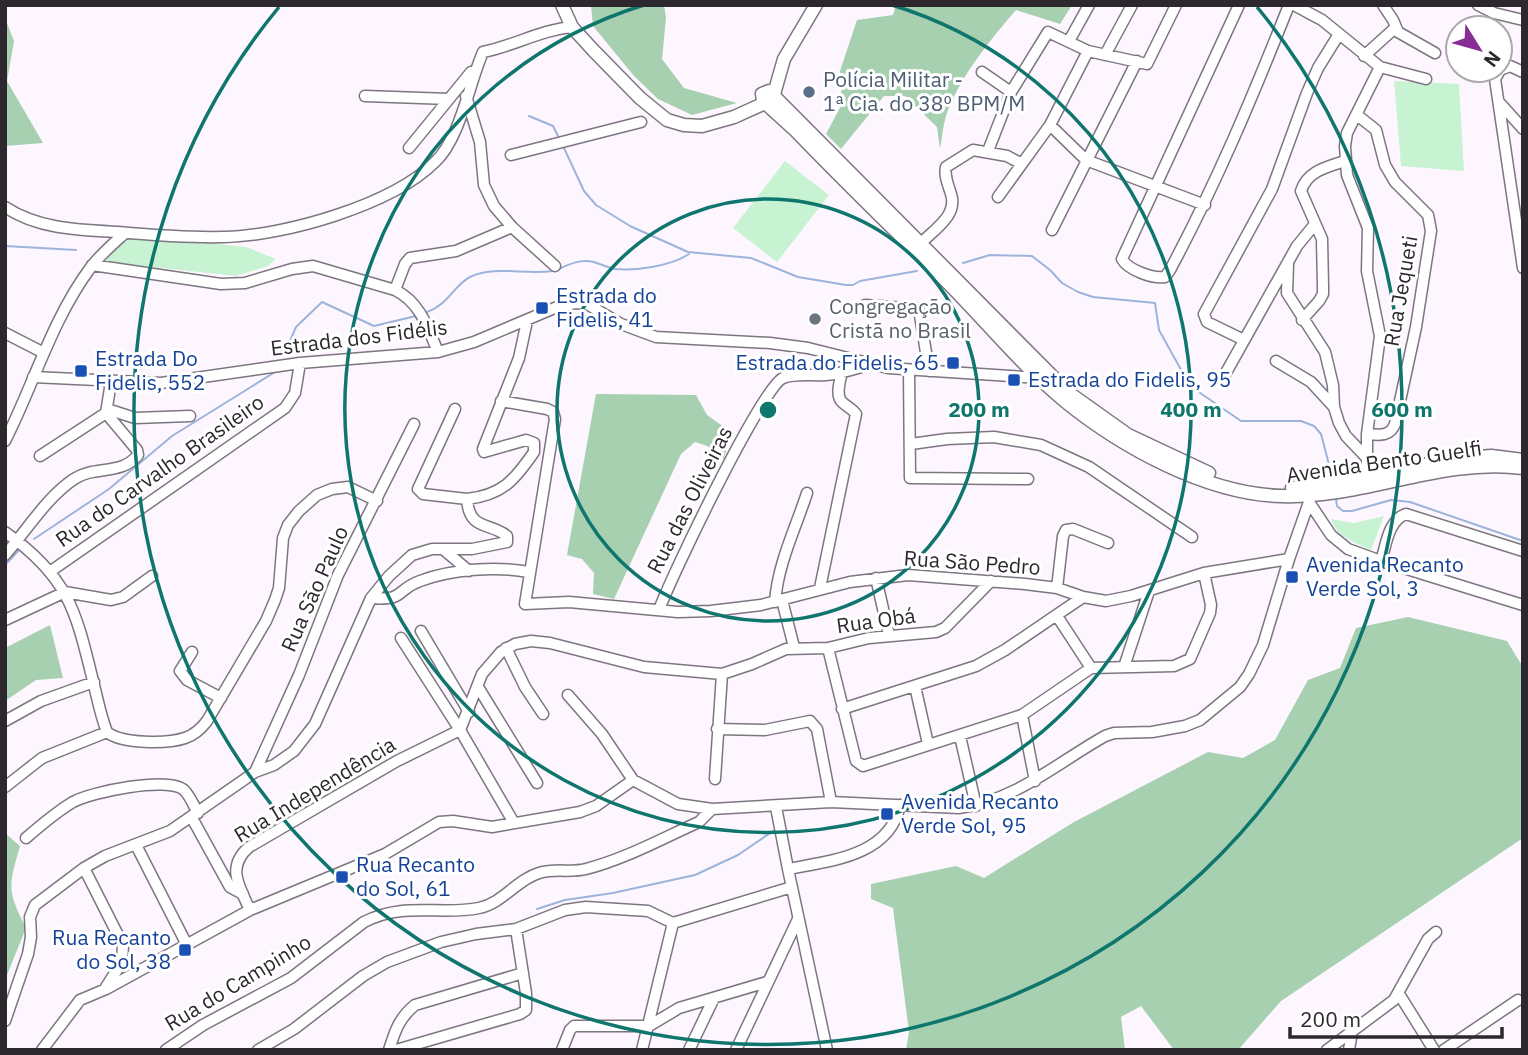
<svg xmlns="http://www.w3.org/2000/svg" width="1528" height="1055" font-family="'IBM Plex Sans',sans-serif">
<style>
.green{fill:#c8f3d2}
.forest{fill:#a6d0b0}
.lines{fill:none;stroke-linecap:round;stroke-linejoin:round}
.stream{stroke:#9cb4dc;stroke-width:2}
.minor-casing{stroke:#7d757f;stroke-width:13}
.major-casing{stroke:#7d757f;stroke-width:15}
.minor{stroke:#fff;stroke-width:10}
.major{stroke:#fff;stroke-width:12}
.ring{fill:none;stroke:#0f766e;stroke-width:3.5}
.service-dot{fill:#5c6f8a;stroke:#fff;stroke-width:2.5}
.transit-dot{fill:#1a4fb4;stroke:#fff;stroke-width:2.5}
.worship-dot{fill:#6b7280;stroke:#fff;stroke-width:2.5}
.labels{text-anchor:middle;stroke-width:6;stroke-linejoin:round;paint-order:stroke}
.service-label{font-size:21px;fill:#4e5e75;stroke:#fff;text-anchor:start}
.street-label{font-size:21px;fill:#2c282d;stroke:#fff}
.transit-label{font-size:21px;fill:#164399;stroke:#fff;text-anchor:start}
.worship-label{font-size:21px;fill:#5b616d;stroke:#fff;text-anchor:start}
.centre{fill:#0f766e;stroke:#fff;stroke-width:3.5}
.ring-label{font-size:21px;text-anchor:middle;font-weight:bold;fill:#0f766e;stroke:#fff;stroke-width:6;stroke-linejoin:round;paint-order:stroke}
</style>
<rect width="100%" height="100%" fill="#fdf6ff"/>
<path class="green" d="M1394,81L1459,84L1464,171L1401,166Z
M785,161L829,195L777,262L733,228Z
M145,236L246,247L276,259L268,266L236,276L105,262C115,246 126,237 145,236Z
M1384,516L1371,550C1355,543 1336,536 1331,519L1354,523Z"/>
<path class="forest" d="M591,5H664L666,18L662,59L684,88L737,103L692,115L658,99L634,76L593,26Z
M896,5H1072L1060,24L1016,10C991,39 958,79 946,116C943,126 942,138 940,149L937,127L905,96H884L841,149L826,134L842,104L840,71L857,20L893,15Z
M5,18L14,41L7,81L43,143L5,146Z
M596,394L696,395L707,415L731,432L724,459L707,446L695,442L681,454L614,599L593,594L594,573L582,559L567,555Z
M1408,617L1507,641L1523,667V838L1281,1001L1238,1050H1174L1141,1006L1121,1017L1125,1050H906L909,1032L893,908L871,899V884L956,866L984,878L1074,822L1208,752L1243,758L1275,740L1308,680L1340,668L1356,628Z
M50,625L63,678L36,680L5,701V648Z
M5,833L20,846C9,886 6,889 26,928L5,980Z"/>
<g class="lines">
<path class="stream" d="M529,116L553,126L560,140
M564,148L584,191L596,205L630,226L688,252L751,258L798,277L846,285H853L860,281L917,271
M5,246L76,250
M963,263L990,255L1032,256L1050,270L1062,283L1078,292L1093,297L1155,303L1159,330L1190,386L1241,421H1301L1314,426L1321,434L1332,476
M557,270C569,264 580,259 594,262C601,264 608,268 615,269C637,271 671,266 689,254
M427,312C448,305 454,285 470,277C493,265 526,275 552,271
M286,350L296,327L322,302L374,326L416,316
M1336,499L1337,506L1343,511H1352L1391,500L1410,502L1523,541
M34,539L109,489L172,436L275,372
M5,565L21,548
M537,909L565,900L613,893L695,875L738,855L773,831"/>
<g class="minor-casing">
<path id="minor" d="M1239,5L1122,259C1128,270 1153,279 1165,277L1170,270C1216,184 1253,96 1289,5
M1294,5L1322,20L1380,67
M1383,5L1393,20L1398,32L1435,53
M1478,5L1494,13L1523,20
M1069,41L1089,5
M1088,51L1147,64L1176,5
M1105,55L1132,5
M1364,56L1395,28
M1500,70L1495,79L1523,268
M1500,70L1510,66L1523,72
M982,72L1011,92
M365,96L449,99
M466,96L480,142L484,185L494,206L512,227L555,266
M1499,102L1523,129
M1357,115L1376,130L1385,165L1395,182L1428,215L1431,231L1416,327L1395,424C1390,437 1379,435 1367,434
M1050,125L1086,160L1205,205
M409,148L471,72
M988,151L1011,92L1048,32L1088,51L1050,125L998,197
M511,155L641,122
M5,207C38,229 79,230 118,232C152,235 189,238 224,237C284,236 392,205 435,162C460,139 469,84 483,52C514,46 540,30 572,27
M1052,230L1137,61
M921,243C935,229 958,215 951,194C948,184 944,176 946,167L973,150L1007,156L1022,164
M92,265L221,284L245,283L292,269L313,266L395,290C420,302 428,328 438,352
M1288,265L1287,293L1325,352L1333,385L1334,407L1339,423L1346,436L1366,457
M395,290L405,264L410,258L456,251L512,227
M865,305L919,309L929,371
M1302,320L1319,301L1323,294V286L1322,239L1301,191C1307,171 1327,167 1345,161
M5,333L44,353
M1244,340L1207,322L1204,314L1272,189L1307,93L1318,68L1339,34
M1276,361L1311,382L1334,407
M909,370L910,478L1028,479
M33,377L161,383L300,363L438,352L474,342L557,307L575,303L587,304L621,324L656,337L770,343L808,348L888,368L1040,378
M1223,378L1297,246L1315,224
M501,401L547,409L553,412L555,419L525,604L569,602L678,612L711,611L761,605L850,582L908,575L1025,584L1057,588L1083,597L1106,601L1131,596L1204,573L1289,559
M107,409L135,418L190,416
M455,409L418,489L423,494L467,499
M5,441C34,384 52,319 91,267C100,255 113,244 125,233
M911,444L947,439L994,437L1041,445L1089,467L1192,537
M40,456L106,413
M1367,482V434L1380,336L1367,271L1368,228L1347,175L1345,146L1347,133L1380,67L1426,79
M1309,502L1331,535L1348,549L1381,561L1523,605
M5,532C70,578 76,612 94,685C98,701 101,717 107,732C121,744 167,744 185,738C194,735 201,729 207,721L266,621L275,600L279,588L283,538L288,525L299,511L317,495L332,489L348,487L377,501
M444,550L469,571
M5,555C27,530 47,497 74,479C95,465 121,476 138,455L137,450L106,413L111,382
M1381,561C1386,546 1388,520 1406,514L1523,551
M51,571L285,408L295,393L300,363
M876,578L889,635
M820,588L856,414C852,408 847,407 842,402C835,395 840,381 842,372
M1057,588L1063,536L1066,530L1073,529L1108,543
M65,592L111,600L123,597L152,576
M371,598C406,601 395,590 420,581C452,569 496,566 529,572
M782,600L794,647
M775,602C778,563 795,530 807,493
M659,610C670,579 762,387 783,378C795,373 813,376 826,375C840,374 854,369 868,365
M1057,616L1091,668
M5,620L65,592
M421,631L469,712
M401,638L460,730L514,823
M506,648L525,687L543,714
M828,648L856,761L863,766L1022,715L1091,668L1174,666L1190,659L1210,613L1211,605L1204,573
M192,652L180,671L187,680L221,698
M1124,667L1149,591
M915,686L928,744
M478,687L537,783
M568,695L602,734L633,780
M842,709L976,666L1005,650L1083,597
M1022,715L1035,781
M5,721L41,701L94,682
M717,729L765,730L810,721L817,729L831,802
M460,730L482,674L501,652L515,644L531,641L550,643L644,667L722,674L752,664L786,649L828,648L869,638L936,632L945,628L991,581
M960,736L976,806
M255,772L299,675L338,575L414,424
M715,779L722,674
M5,787L42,758L107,732
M776,807L788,869
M192,818L230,887L243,894
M26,838C41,825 56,812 73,802C91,792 168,776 184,790C190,796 194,806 198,813
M136,845L186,943
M84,868L123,945L122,962L106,987
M250,910C239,886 226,867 249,847L397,761L460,730
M1399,994L1434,1050
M5,1021L28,954L31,937L30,917L35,905L84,868L105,856L170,831L255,772L274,765L294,751L315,724L371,598L389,576L412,555L432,549H472L507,542V536C490,522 469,531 467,499C502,495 514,481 534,452V443L526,440L484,452L483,449L519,358L527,321
M649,1026L679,1008L767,982
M42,1050L80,1000L106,989L250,910L385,854L439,822L453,821L492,827L580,812L596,806L633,780L678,804L712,809L831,802L959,808C1015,801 1057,763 1105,736L1114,733L1152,732L1185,726L1200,720L1240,687L1249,674L1263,645L1289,559L1309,502L1311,487
M166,1050L203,1025L291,978L364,922C406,901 439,916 479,908C503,903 516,880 539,873C555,868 570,873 586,869C625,859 663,838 699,822L712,809
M258,1050L294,1029L363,976L387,962L441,942L476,934L516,929L565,910L586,907L648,911L673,923L792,887
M389,1050C395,1031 399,1018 415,1005L523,973
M396,1050L520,1014L526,1010V993L516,929
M562,1050L570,1030L574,1026H649
M642,1050L673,923
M689,1050L714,998
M736,1050L798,919
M827,1050L788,869C830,861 890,856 900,805
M1327,1050L1394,1000L1428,939L1436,932
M1349,1050L1352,1032
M1444,1050L1518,1000"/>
</g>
<g class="major-casing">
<path id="major" d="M562,5L572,27L593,50L640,98L667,120L684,125L702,126L734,117L765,103
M774,94L784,59L816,5
M775,97L1069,393L1128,435L1209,473
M767,104L773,101L775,97L769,91L762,94L763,101L796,131C845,182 896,231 946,281C986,321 1022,366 1066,402C1123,448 1207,494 1281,496C1363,499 1441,457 1523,468
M1292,488L1465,458L1491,456L1523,460"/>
</g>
<use href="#minor" class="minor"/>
<use href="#major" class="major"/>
</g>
<g class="ring">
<circle cx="768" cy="410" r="211"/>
<path d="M892 5A423 423 0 1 1 644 5"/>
<path d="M1257 7A634 634 0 1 1 279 7"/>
</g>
<circle class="service-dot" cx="809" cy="92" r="7"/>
<g class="transit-dot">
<rect x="535" y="301" width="14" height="14" rx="3.5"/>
<rect x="946" y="356" width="14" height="14" rx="3.5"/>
<rect x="74" y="364" width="14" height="14" rx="3.5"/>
<rect x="1007" y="373" width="14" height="14" rx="3.5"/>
<rect x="1285" y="570" width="14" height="14" rx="3.5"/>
<rect x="880" y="807" width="14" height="14" rx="3.5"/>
<rect x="335" y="870" width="14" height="14" rx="3.5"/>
<rect x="178" y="943" width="14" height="14" rx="3.5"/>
</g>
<circle class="worship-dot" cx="815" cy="319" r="7"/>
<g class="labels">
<g class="service-label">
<text x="823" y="87">Polícia Militar -<tspan x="823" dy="24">1ª Cia. do 38º BPM/M</tspan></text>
</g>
<g class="street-label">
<text transform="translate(1401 291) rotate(-80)" y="7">Rua Jequeti</text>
<text transform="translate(359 338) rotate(-7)" y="7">Estrada dos Fidélis</text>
<text transform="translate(1384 462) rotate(-8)" y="7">Avenida Bento Guelfi</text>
<text transform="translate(160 471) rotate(-35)" y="7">Rua do Carvalho Brasileiro</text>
<text transform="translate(690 500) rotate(-63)" y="7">Rua das Oliveiras</text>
<text transform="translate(972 563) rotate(4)" y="7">Rua São Pedro</text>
<text transform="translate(315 589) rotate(-66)" y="7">Rua São Paulo</text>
<text transform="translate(876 621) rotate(-8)" y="7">Rua Obá</text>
<text transform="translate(315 790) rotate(-31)" y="7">Rua Independência</text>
<text transform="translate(238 983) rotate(-31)" y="7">Rua do Campinho</text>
</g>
<g class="transit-label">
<text x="556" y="303">Estrada do<tspan x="556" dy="24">Fidelis, 41</tspan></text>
<text x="95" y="366">Estrada Do<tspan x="95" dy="24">Fidelis, 552</tspan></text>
<text x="939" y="370" text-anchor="end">Estrada do Fidelis, 65</text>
<text x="1028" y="387">Estrada do Fidelis, 95</text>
<text x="1306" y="572">Avenida Recanto<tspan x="1306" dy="24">Verde Sol, 3</tspan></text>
<text x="901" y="809">Avenida Recanto<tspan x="901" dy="24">Verde Sol, 95</tspan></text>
<text x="356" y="872">Rua Recanto<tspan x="356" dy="24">do Sol, 61</tspan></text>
<text x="171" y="945" text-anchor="end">Rua Recanto<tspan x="171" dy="24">do Sol, 38</tspan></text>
</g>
<g class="worship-label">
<text x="829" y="314">Congregação<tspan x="829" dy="24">Cristã no Brasil</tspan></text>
</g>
</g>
<circle cx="768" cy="410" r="10" class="centre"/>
<g class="ring-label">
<text x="979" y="417">200 m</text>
<text x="1191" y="417">400 m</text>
<text x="1402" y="417">600 m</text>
</g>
<rect width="1528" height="1055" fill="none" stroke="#2c282d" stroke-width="14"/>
<g transform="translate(1479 49) rotate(127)"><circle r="33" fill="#ffffff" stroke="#aba9ab" stroke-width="2"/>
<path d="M0-5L12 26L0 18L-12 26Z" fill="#892c97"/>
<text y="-10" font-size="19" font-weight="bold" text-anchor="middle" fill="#2c282d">N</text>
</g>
<path d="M1290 1027v10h212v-10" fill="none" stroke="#2c282d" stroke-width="3.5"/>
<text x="1300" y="1027" font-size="21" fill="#2c282d" stroke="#ffffff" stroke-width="5" paint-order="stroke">200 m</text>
</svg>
